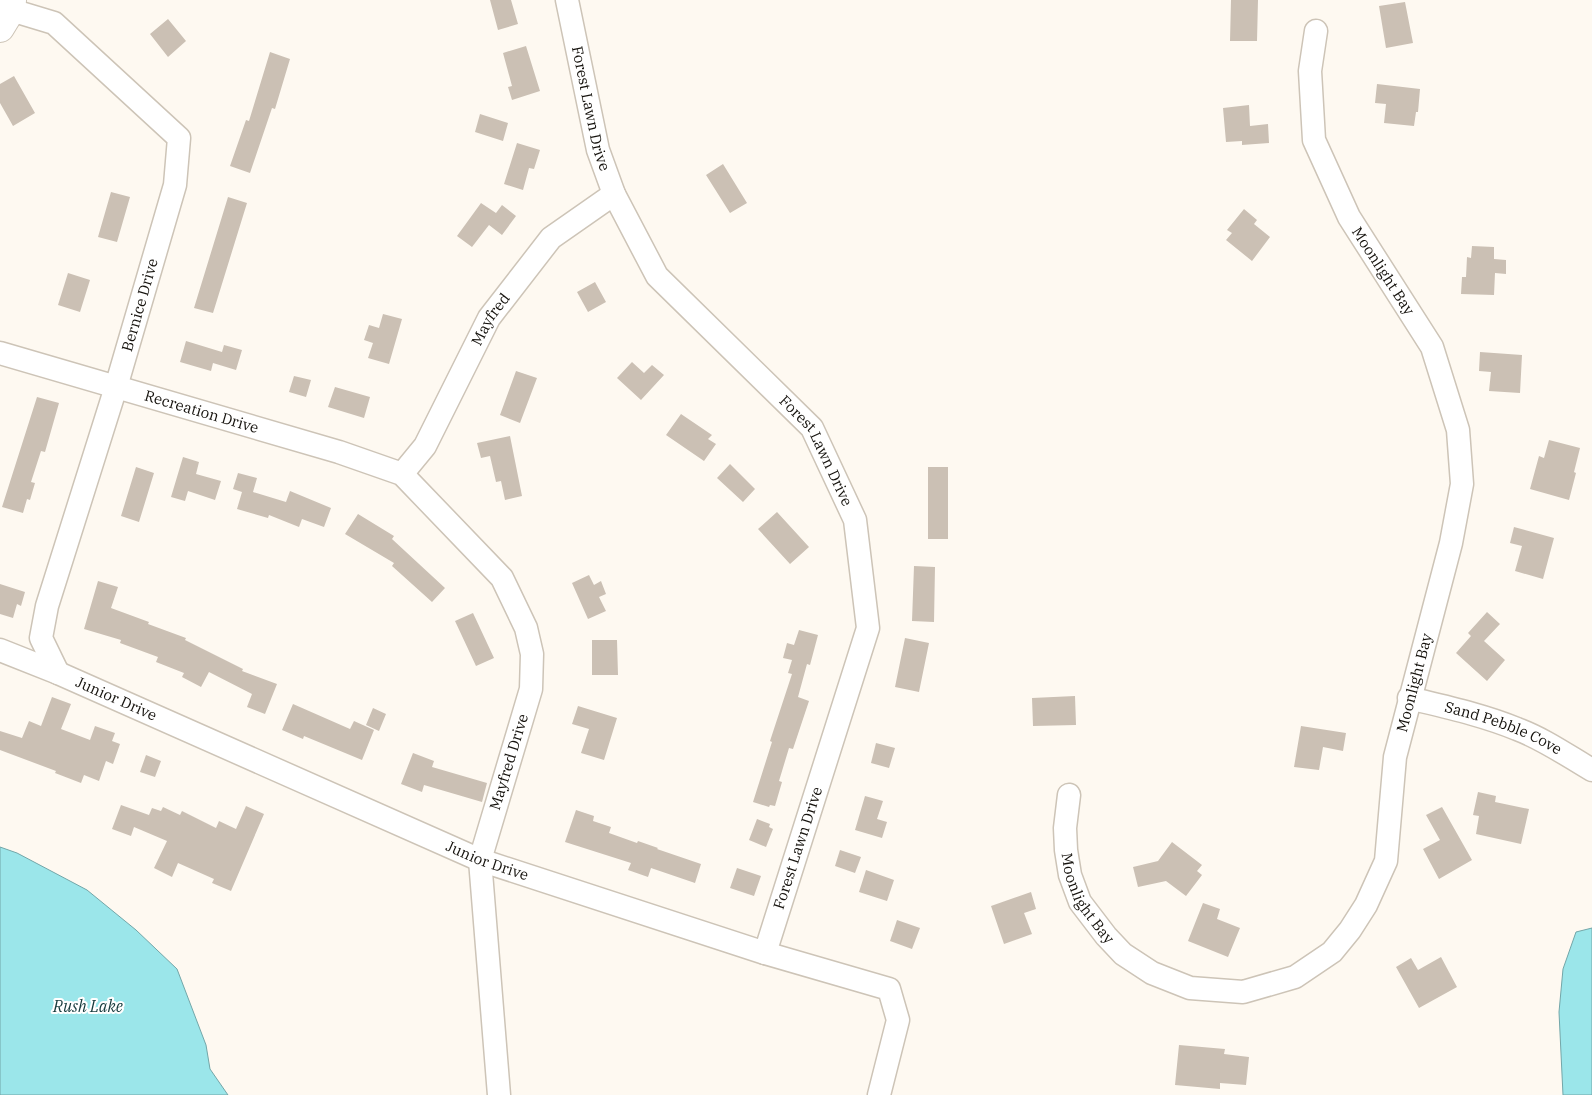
<svg xmlns="http://www.w3.org/2000/svg" width="1592" height="1095" font-family="'IBM Plex Serif',serif">
<style>
.water{fill:#9be6ea;stroke:#73a6a8}
.building{fill:#cbc0b4}
.lines{fill:none;stroke-linecap:round;stroke-linejoin:round}
.minor-casing{stroke:#cdc4b7;stroke-width:25}
.major-casing{stroke:#cdc4b7;stroke-width:30}
.minor{stroke:#fff;stroke-width:22}
.major{stroke:#fff;stroke-width:28}
.labels{text-anchor:middle;stroke-width:4;stroke-linejoin:round;paint-order:stroke}
.street-label{font-size:15px;fill:#15120d;stroke:#fff}
.water-label{font-size:16px;font-style:italic;fill:#153a3c;stroke:#fff}
</style>
<rect width="100%" height="100%" fill="#fef9f1"/>
<path class="water" d="M0,847L17,853L87,890L136,930L177,969L206,1045L210,1069L228,1095H0Z
M1592,928V1095H1563L1559,1012L1563,969L1576,932Z"/>
<path class="building" d="M490,0H511L518,24L498,30Z
M1231,0H1258L1257,41H1230Z
M1405,2L1413,43L1386,48L1379,6Z
M168,19L186,41L168,57L150,34Z
M526,46L540,91L512,100L508,87L512,86L503,53Z
M270,52L290,59L275,109L272,108L250,173L230,166L246,120L249,121Z
M14,76L35,113L13,126L0,103V84Z
M1377,84L1420,89L1418,112H1416L1414,126L1384,123L1386,104L1375,103Z
M1249,105L1250,126L1268,124L1269,143L1242,145V141L1226,142L1223,108Z
M480,114L508,123L503,141L475,132Z
M517,143L540,150L534,169L529,168L523,190L504,184Z
M723,164L747,203L730,213L706,175Z
M111,192L130,197L117,242L98,237Z
M228,197L247,203L213,313L194,308Z
M481,203L496,213L502,205L516,216L502,235L489,225L472,247L457,236Z
M1244,209L1257,220L1254,224L1270,237L1252,261L1226,240L1232,233L1227,230Z
M1472,246L1494,247V259L1506,260V274L1495,273L1494,295L1461,294L1462,277H1466L1467,257L1471,258Z
M68,273L90,280L80,312L58,305Z
M595,282L606,302L588,312L577,292Z
M383,314L402,319L389,364L368,358L373,343L364,340L369,325L379,328Z
M186,341L222,352L224,345L242,350L236,370L213,363L211,371L180,362Z
M1480,352L1522,355L1520,393L1489,391L1491,372L1479,371Z
M632,362L644,373L652,365L664,375L641,400L617,378Z
M516,371L537,378L520,423L500,415Z
M294,376L311,380L306,397L289,392Z
M335,387L370,397L364,418L328,407Z
M37,397L59,403L45,452L41,451L31,482L35,483L30,500L27,499L23,513L2,507Z
M681,414L712,435L708,439L716,444L704,461L666,435Z
M510,436L522,496L505,500L501,481L496,482L490,456L481,458L477,443Z
M1549,440L1580,448L1574,472L1576,473L1569,500L1530,489L1539,456L1544,458Z
M183,457L199,462L196,474L221,481L215,500L188,491L185,501L171,497Z
M730,464L755,489L743,502L717,478Z
M136,467L154,473L139,522L121,516Z
M928,467H948V539H928Z
M238,473L257,478L253,492L286,502L290,491L331,508L324,527L302,519L299,527L269,515L268,518L237,509L242,492L233,489Z
M777,512L809,547L790,564L758,529Z
M358,514L394,536L392,539L445,588L432,602L392,566L394,563L345,534Z
M1514,527L1554,538L1543,579L1515,571L1522,546L1510,543Z
M914,566L935,567L934,622L912,621Z
M589,575L594,585L601,581L606,594L599,597L606,611L588,619L572,583Z
M98,581L118,587L111,608L149,622L148,624L186,638L185,640L243,669L242,671L277,684L265,714L247,707L252,694L209,672L201,687L182,677L184,673L156,662L158,657L120,643L121,640L84,629Z
M0,584L25,592L21,606L17,604L13,618L0,614Z
M1487,612L1500,624L1484,641L1505,660L1487,681L1456,653L1471,636L1468,633Z
M473,613L494,658L476,666L455,621Z
M799,630L818,635L810,665L807,664L798,697L809,701L793,749L789,748L779,781L782,782L775,806L770,805L769,807L753,802L772,742L770,741L792,674L788,673L792,660L783,658L787,643L794,645Z
M905,638L929,643L919,692L895,687Z
M592,640H617L618,675H592Z
M1075,696L1076,725L1033,726L1032,698Z
M52,697L71,704L61,729L90,740L95,726L115,733L112,741L120,744L113,764L106,761L99,781L84,775L81,783L55,773L56,771L0,750V731L22,738L29,721L41,726Z
M293,704L350,729L354,721L374,730L362,760L304,736L303,739L282,730Z
M578,706L617,718L604,760L581,753L589,729L572,724Z
M373,708L386,714L379,731L366,725Z
M1301,726L1346,733L1343,751L1323,747L1319,770L1294,767Z
M876,743L895,748L889,768L871,763Z
M413,753L434,761L432,767L487,783L482,802L424,785L422,792L401,784Z
M146,755L161,761L155,777L140,772Z
M1478,792L1496,796L1495,802L1529,809L1521,844L1476,834L1479,816L1473,815Z
M865,796L883,801L877,819L887,822L882,838L855,830Z
M121,805L149,815L152,808L161,811L163,807L180,815L182,811L216,828L219,821L236,829L246,806L264,814L231,891L212,883L214,879L178,863L172,877L154,868L167,841L134,827L131,836L112,829Z
M1442,807L1472,860L1439,879L1423,849L1440,840L1426,815Z
M576,810L594,816L593,821L611,827L609,833L637,843L638,841L658,848L657,849L701,864L695,883L651,868L648,877L628,870L631,863L565,842Z
M757,819L770,824L769,827L773,829L766,847L749,840Z
M1172,842L1202,865L1197,871L1202,875L1186,896L1166,881L1138,887L1133,867L1158,861Z
M840,850L861,857L855,873L835,866Z
M737,868L761,876L754,896L730,888Z
M866,870L894,880L887,901L859,892Z
M1031,892L1036,909L1024,913L1032,934L1004,944L991,906Z
M1203,903L1220,909L1217,919L1240,928L1228,957L1188,941Z
M897,920L920,928L912,949L890,941Z
M1441,957L1457,987L1419,1008L1396,967L1411,958L1418,970Z
M1179,1045L1225,1049L1224,1054L1249,1057L1246,1085L1220,1083V1089L1175,1085Z"/>
<g class="lines">
<g class="minor-casing">
<g id="minor">
<path id="s1" d="M567,0L598,150L614,194L657,276L812,428L855,520L868,628L765,953"/>
<path d="M11,10L54,23L179,138L175,185L116,387L47,606L41,638L58,673"/>
<path id="s2" d="M0,353L339,452L402,474L502,578L526,628L532,654L531,689L480,860L499,1095"/>
<path id="s3" d="M402,474L425,446L489,318L551,238L614,194"/>
<path id="s4" d="M0,650L58,673L480,860L765,953L889,989L898,1020L879,1095"/>
<path id="s5" d="M1409,698C1446,707 1483,715 1517,729C1544,739 1568,756 1592,770"/>
<path id="s6" d="M1069,795L1065,828L1066,850L1070,875L1080,902L1106,936L1123,954L1152,973L1190,988L1243,992L1295,977L1332,952L1350,930L1366,905L1386,861L1395,757L1451,543L1462,484L1458,430L1432,347L1349,217L1314,140L1310,71L1316,31"/>
</g>
</g>
<g class="major-casing">
<path id="major" d="M0,28L11,10L12,0"/>
</g>
<use href="#minor" class="minor"/>
<use href="#major" class="major"/>
</g>
<g class="labels">
<g class="street-label">
<text dy="5" stroke="none"><textPath href="#s1" startOffset="111">Forest Lawn Drive</textPath></text>
<text transform="translate(1383 271) rotate(57)" y="5">Moonlight Bay</text>
<text transform="translate(140 305) rotate(-74)" y="5">Bernice Drive</text>
<text dy="5" stroke="none"><textPath href="#s3" startOffset="179">Mayfred</textPath></text>
<text dy="5" stroke="none"><textPath href="#s2" startOffset="210">Recreation Drive</textPath></text>
<text dy="5" stroke="none"><textPath href="#s1" startOffset="531">Forest Lawn Drive</textPath></text>
<text dy="5" stroke="none"><textPath href="#s6" startOffset="692">Moonlight Bay</textPath></text>
<text dy="5" stroke="none"><textPath href="#s4" startOffset="126">Junior Drive</textPath></text>
<text dy="5" stroke="none"><textPath href="#s5" startOffset="99">Sand Pebble Cove</textPath></text>
<text transform="translate(509 762) rotate(-73)" y="5">Mayfred Drive</text>
<text transform="translate(798 848) rotate(-72)" y="5">Forest Lawn Drive</text>
<text dy="5" stroke="none"><textPath href="#s4" startOffset="531">Junior Drive</textPath></text>
<text dy="5" stroke="none"><textPath href="#s6" startOffset="109">Moonlight Bay</textPath></text>
</g>
<g class="water-label">
<text x="88" y="1012">Rush Lake</text>
</g>
</g>
</svg>
